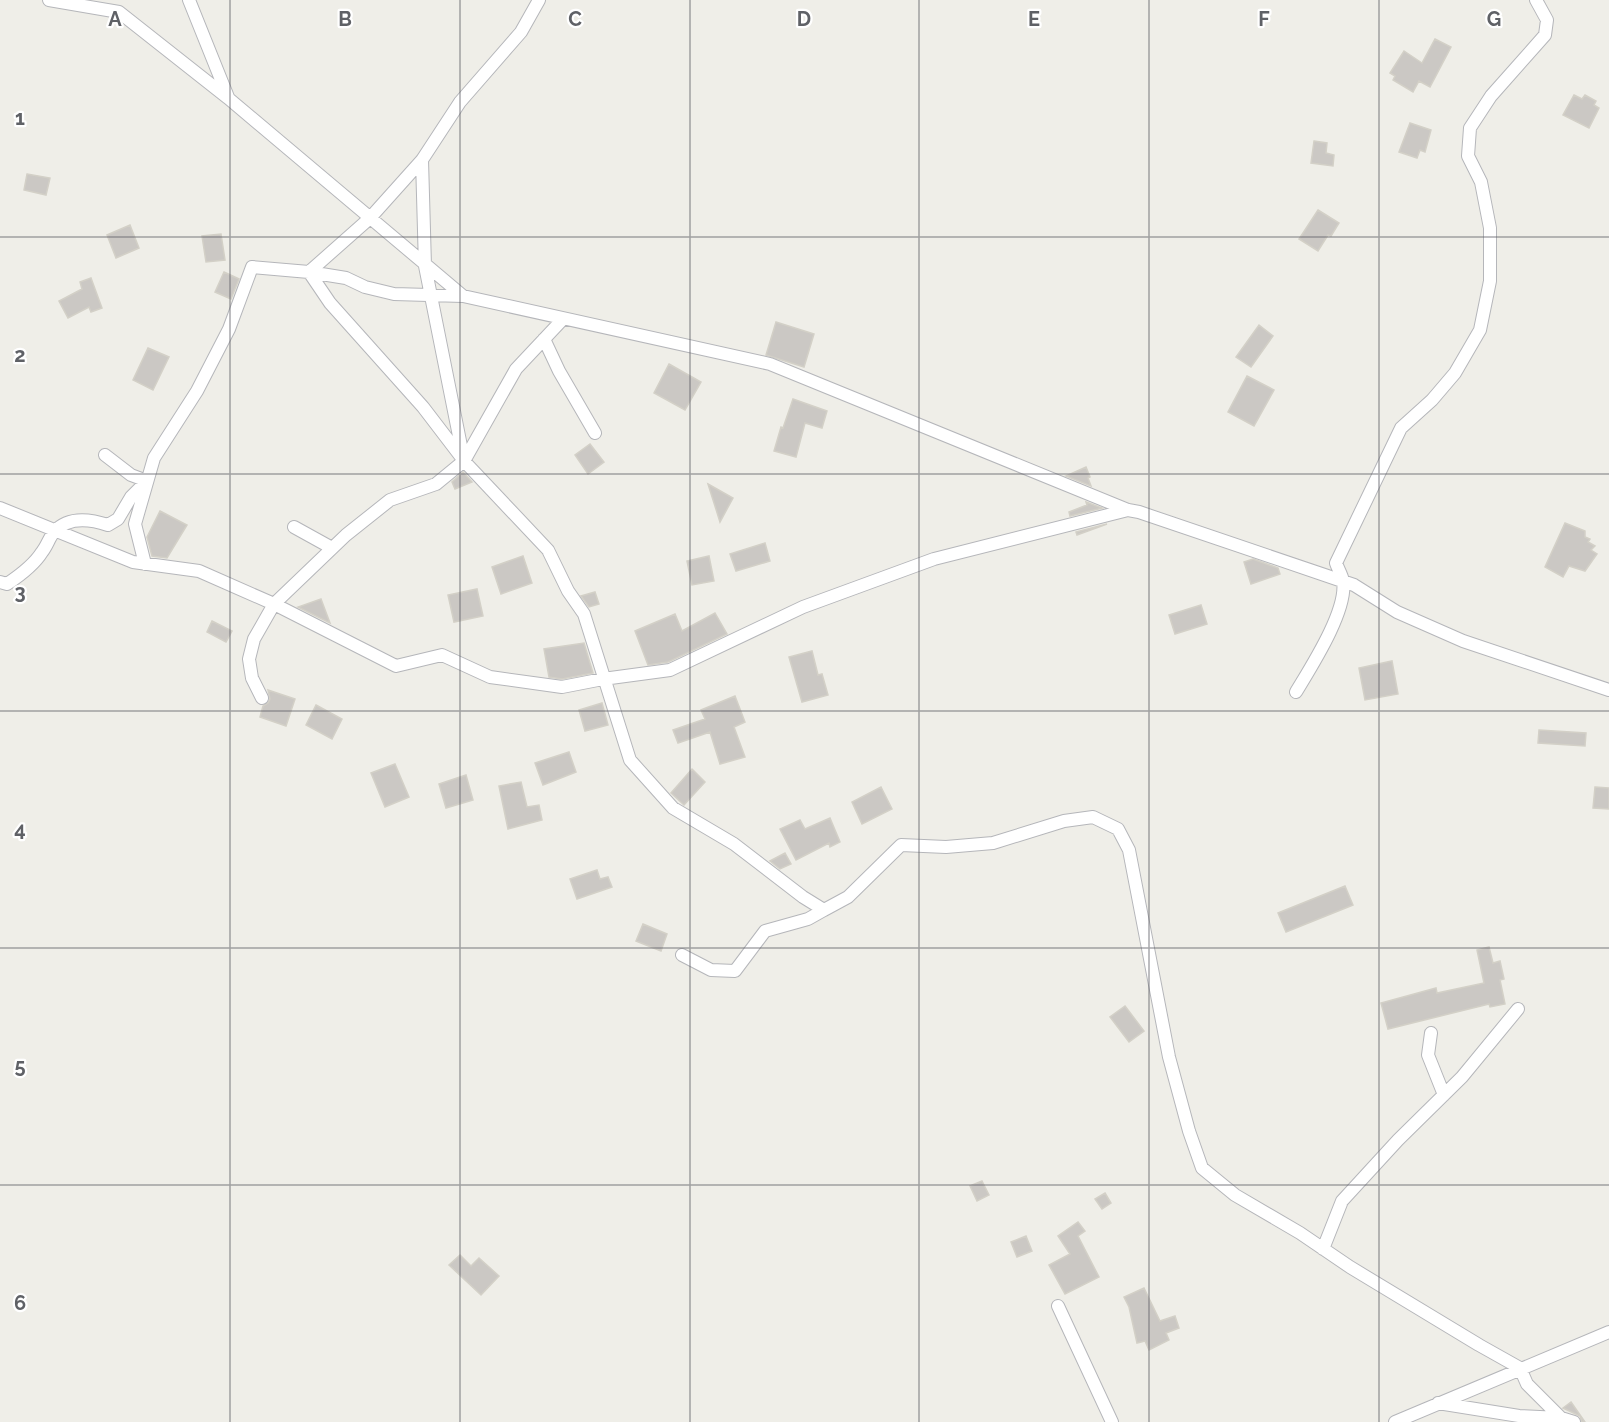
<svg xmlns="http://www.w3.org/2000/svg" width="1609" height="1422" font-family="Raleway,sans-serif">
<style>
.building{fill:#cbc8c4;stroke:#d3d0c7;stroke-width:1.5}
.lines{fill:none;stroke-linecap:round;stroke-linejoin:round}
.street-casing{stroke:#b5b6ba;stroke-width:14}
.street{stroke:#fff;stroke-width:12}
.grid{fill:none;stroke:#5f6166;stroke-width:1.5;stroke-opacity:0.55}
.grid-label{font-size:20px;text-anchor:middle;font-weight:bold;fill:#5f6166;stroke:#fff;stroke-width:4.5;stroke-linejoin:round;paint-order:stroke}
</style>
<rect width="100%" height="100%" fill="#efeee8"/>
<path class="building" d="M1435,39L1451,47L1430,87L1419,81L1413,92L1393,80L1395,76L1390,73L1404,51L1422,63Z
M1574,95L1582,99L1585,95L1596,101L1594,105L1599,108L1589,128L1563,115Z
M1410,123L1431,130L1425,152L1420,150L1417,158L1399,152Z
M1314,141L1327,143L1326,153L1334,155L1333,166L1311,163Z
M27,174L50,178L46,195L24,190Z
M1318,210L1339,223L1331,236L1328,235L1318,251L1299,239Z
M130,225L139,248L116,258L107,235Z
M221,234L225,260L206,262L202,236Z
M224,272L239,279L231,299L215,292Z
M91,278L102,308L91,312L89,307L68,318L59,301L82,289L80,282Z
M776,322L814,334L804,367L766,355Z
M1259,325L1273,336L1251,367L1236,357Z
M148,348L169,357L153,390L133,380Z
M669,364L701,382L685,410L654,393Z
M1247,376L1274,390L1254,426L1228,412Z
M793,399L827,411L822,428L805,423L796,457L774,451L781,427L783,428Z
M590,444L604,462L588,474L575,455Z
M1086,467L1090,477L1088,478L1091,486L1066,476Z
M463,472L472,482L455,489L452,482Z
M708,484L733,498L720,522Z
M1086,502L1102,508L1070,516L1069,512L1087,505Z
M160,511L187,525L167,558L152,556L147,537Z
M1565,523L1585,531V537L1590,539L1588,542L1595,546L1591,550L1597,554L1585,571L1569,566L1563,577L1545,567Z
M1107,524L1077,535L1076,532Z
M765,543L770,561L736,571L730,554Z
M523,556L532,583L501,594L492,567Z
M709,556L714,581L692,585L687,561Z
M1253,559L1278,568L1280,574L1251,584L1244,562Z
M477,589L483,616L454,622L448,595Z
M595,592L599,604L589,607L581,596Z
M321,599L330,623L298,607Z
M1201,605L1207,624L1175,634L1169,615Z
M715,613L727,634L668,662L648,665L635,631L675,614L682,631Z
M212,621L232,631L226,642L207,632Z
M584,643L593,673L562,679L549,677L544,649Z
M812,651L818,675L822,674L828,695L802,702L789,657Z
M1392,661L1398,694L1365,700L1359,668Z
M268,690L295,699L286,726L260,717L263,706L268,703L270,699Z
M735,696L745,722L734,727L745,757L720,764L710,732L678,743L673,730L705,719L701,710Z
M602,703L608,725L585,731L579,710Z
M316,705L342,719L332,739L306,725Z
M1539,730L1586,733L1585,746L1538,743Z
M569,752L576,772L543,785L535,763Z
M395,764L409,797L385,807L371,773Z
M692,769L705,782L684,805L671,793Z
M466,775L473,800L446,808L439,784Z
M521,782L527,807L539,805L542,820L508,829L499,786Z
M881,787L892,809L862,824L852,802Z
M1595,787L1609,788V809L1593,808Z
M830,818L840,842L830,847L829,843L796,860L780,829L800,820L805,829Z
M785,853L791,864L780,869L770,861Z
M597,870L600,879L608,877L612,887L577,899L570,879Z
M1345,886L1353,905L1286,932L1278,913Z
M643,924L667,934L661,951L636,941Z
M1489,947L1493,963L1500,961L1504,979L1500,980L1505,1004L1490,1007L1489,1004L1388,1029L1381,1003L1436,988L1437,993L1484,983L1477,950Z
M1125,1006L1144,1031L1129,1042L1110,1017Z
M982,1181L989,1195L977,1201L970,1186Z
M1105,1193L1111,1203L1102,1209L1095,1199Z
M1078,1222L1085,1231L1078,1236L1099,1277L1065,1294L1049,1265L1070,1254L1058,1236Z
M1026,1236L1032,1251L1017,1257L1011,1242Z
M460,1255L471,1266L479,1258L499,1276L481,1295L449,1265Z
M1144,1288L1160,1321L1175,1316L1179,1328L1166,1333L1169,1340L1149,1350L1145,1341L1137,1343L1129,1307L1124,1297Z
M1571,1402L1585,1422H1582L1580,1416L1563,1408Z"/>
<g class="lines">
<g class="street-casing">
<path id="street" d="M49,0L119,12L228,98L463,296L770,364L1128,510L1139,512L1354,585L1397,612L1463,641L1609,690
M189,0L228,97
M422,160L425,266L464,461L548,550L568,591L584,614L630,760L673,808L734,844L803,897L824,910L848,897L901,845L946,847L993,843L1064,821L1093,817L1118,829L1129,850L1169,1057L1189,1131L1202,1168L1235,1195L1300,1233L1350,1267L1479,1345L1520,1368L1527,1384L1561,1418L1574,1422
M309,272L330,303L423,407L462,458
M309,272L346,278L365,287L394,294L463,296
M544,339L559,371L595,433
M0,508L133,562L199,571L274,604L396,666L442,655L490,677L562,687L603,679L670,670L803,607L934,559L1128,510
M294,527L332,548
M145,564L135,524L154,458L197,391L229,329L252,267L309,272L370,218L422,160L460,102L521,32L539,0
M0,582L7,584C19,576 34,565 42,552C47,546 49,538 54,532C68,516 90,519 108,525L118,519L131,497L147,481L131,475L105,455
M1296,692C1311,667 1348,610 1343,581C1342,575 1338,569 1336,563L1401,428L1432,400L1455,373L1480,330L1490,281V228L1481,182L1468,156L1470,128L1491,96L1545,35L1547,20L1536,0
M262,698L252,678L249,659L254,639L274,604L346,535L390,500L436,484L464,461L516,369L563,319
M682,955L711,970L735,971L765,931L808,919L824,910
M1431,1033L1428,1055L1444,1095
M1323,1249L1342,1201L1398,1140L1462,1077L1518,1009
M1058,1306L1112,1422
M1438,1403L1519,1416L1561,1418
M1395,1422L1609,1332"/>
</g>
<use href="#street" class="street"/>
</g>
<path class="grid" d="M230,0V1422M460,0V1422M690,0V1422M919,0V1422M1149,0V1422M1379,0V1422M0,237H1609M0,474H1609M0,711H1609M0,948H1609M0,1185H1609"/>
<g class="grid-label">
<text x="115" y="26">A</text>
<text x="345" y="26">B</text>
<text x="575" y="26">C</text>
<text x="804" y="26">D</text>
<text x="1034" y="26">E</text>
<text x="1264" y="26">F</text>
<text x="1494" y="26">G</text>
<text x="20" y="125">1</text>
<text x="20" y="362">2</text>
<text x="20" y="599">3</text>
<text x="20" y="836">4</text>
<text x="20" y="1073">5</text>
<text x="20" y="1310">6</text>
</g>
</svg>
